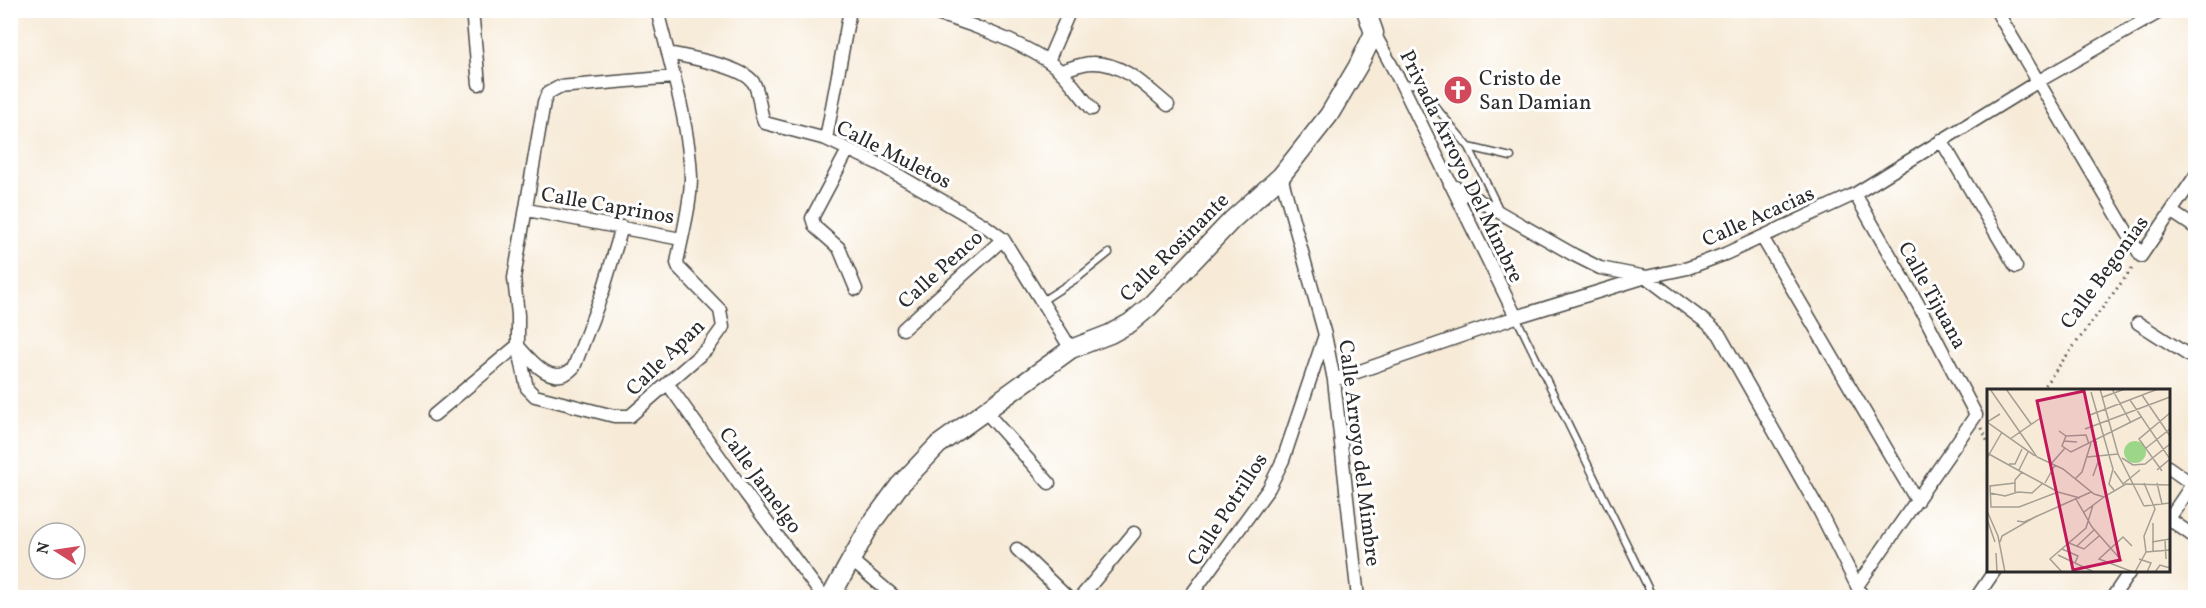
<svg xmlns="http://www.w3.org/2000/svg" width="2206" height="608" font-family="Vollkorn,serif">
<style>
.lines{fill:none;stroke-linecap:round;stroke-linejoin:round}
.lane-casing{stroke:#4a4845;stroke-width:9}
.street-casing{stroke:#4a4845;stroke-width:15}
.secondary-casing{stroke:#4a4845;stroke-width:21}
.path{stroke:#4a4845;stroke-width:3;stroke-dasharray:1.5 4.5;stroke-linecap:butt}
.lane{stroke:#fff;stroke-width:6}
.street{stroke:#fff;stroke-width:12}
.secondary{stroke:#fff;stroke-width:18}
.labels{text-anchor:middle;stroke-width:6;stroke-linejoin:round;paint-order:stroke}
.poi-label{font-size:21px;fill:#2b2b2b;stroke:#fff;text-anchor:start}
.street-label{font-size:21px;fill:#2b2b2b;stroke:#fff}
.inset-road{fill:none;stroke:#a59e93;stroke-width:1.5}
.view{fill:#c2185b;fill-opacity:0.15;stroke:#c2185b;stroke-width:3}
.inset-edge{fill:none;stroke:#2b2b2b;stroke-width:3}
</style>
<rect width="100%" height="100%" fill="#fff"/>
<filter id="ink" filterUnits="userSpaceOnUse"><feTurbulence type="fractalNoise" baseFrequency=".0167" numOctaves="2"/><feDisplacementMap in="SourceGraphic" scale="12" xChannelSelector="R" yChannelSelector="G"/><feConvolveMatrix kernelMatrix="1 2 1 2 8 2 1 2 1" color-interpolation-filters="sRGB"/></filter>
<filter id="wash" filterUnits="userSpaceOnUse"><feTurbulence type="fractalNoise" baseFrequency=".008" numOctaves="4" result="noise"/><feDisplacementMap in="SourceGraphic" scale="24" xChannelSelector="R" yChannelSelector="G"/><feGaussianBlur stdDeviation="1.35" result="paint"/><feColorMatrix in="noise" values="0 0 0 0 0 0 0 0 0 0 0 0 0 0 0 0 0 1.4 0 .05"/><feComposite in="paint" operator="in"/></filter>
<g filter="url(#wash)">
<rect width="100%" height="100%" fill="#f7ebd8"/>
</g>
<g filter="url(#ink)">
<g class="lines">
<g class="lane-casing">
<path id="lane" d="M2069,10L2075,13L2082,10
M1402,85L1413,84L1418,86L1469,147L1511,157
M1469,147L1499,209
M1042,301L1079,277L1109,253
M1516,317L1653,598"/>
</g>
<g class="street-casing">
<path id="street" d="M472,10L479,84
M657,10C670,63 689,123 691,177C691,205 682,235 677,263L679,268L720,310L723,327L708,348L630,416H614L535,396L527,388L518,345V315L514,278L544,102L548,93L559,87L674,77
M920,10C957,18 1032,45 1059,70C1071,81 1081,96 1092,109
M1996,10L2141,256L2196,175
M1374,33L1402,85L1516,317
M668,53C687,57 742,66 753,82C761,93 758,111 765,123L826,139L879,164L984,225L1003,239L1071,349
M1048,61L1070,10
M1061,71C1071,68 1082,63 1092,63C1123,62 1146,87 1168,105
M826,139L850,10
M1941,140L2016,267
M848,150L812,218L815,227L839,248L856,289
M1281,176L1325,335L1334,380L1358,598
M1450,184L1574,255L1600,268L1646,277L1707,323L1719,334L1820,512L1863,598
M1855,194L1918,304L1976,415L1857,586
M527,210L681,239
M2172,212L2196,228
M1762,237L1917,501
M2138,323L2196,360
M903,329L1003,239
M518,346C532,362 554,389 574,367L603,291L622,227
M1334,380L1516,317L1646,277L1688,268L1725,254L1855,194L2037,82L2163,10
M668,384L746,494L824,598
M984,410L1049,483
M434,415L518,345
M2168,467L2192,484
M2169,519L2196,538
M2168,520L2196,479
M1017,549L1068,598
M851,560L896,598
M1080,598L1134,533
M1189,598L1269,488L1283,460L1325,335
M1976,598L1995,570
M2112,598L2131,570"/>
</g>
<g class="secondary-casing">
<path id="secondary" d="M830,598L871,524L899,486L938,445L1071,349L1110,334L1130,323L1149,307L1232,220L1281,176L1329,115L1358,66L1374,33L1366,10"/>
</g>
<path class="path" d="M2041,390L2133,267
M1982,428L1988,443"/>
<use href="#lane" class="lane"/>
<use href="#street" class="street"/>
<use href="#secondary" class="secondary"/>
</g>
</g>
<defs>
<g id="church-disc" transform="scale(1.5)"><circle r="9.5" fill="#d1495b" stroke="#fff"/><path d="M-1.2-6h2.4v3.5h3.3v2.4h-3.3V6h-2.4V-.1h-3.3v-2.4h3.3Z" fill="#fff"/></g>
</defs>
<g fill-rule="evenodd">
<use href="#church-disc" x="1458" y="90"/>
</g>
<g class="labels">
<g class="poi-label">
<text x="1479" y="85">Cristo de<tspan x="1479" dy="24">San Damian</tspan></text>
</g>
<g class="street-label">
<text transform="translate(894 154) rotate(27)" y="7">Calle Muletos</text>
<text transform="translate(1462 166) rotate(64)" y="7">Privada Arroyo Del Mimbre</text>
<text transform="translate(608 205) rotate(10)" y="7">Calle Caprinos</text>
<text transform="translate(1758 216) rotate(-24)" y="7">Calle Acacias</text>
<text transform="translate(1174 247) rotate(-45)" y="7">Calle Rosinante</text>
<text transform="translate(940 269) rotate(-42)" y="7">Calle Penco</text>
<text transform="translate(2104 272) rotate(-54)" y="7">Calle Begonias</text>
<text transform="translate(1933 295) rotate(61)" y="7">Calle Tijuana</text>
<text transform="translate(665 357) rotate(-44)" y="7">Calle Apan</text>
<text transform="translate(1360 453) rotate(83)" y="7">Calle Arroyo del Mimbre</text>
<text transform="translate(761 480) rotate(54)" y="7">Calle Jamelgo</text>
<text transform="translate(1227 509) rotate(-57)" y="7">Calle Potrillos</text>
</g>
</g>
<g transform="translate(1987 389)">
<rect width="183" height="183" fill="#f7ebd8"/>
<path d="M137 63a11 11 0 1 1 22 0a11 11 0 1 1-22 0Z" fill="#9cd689"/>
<path class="inset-road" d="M3,0L50,68L76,80L107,105L117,108L139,95L183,96M19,0L44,35M113,0L131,65L157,117M125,0L144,34M104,3L126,80L122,95L127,101M155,6L183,47M116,8L138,0M143,11L183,70L170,81M13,25L0,33L48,67M103,26L171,0M98,40L183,8M72,42L79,47L77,52L90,53M79,47L75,57L84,63L154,28M79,47L99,46L102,55M23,50L52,30M159,59L183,40M0,64L71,103L93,109M100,68L131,65M0,69L15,43M135,69L146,76L158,75L183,55M22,75H28L35,60M64,75L78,59M32,81L41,63M127,82L136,95L153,81M175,82L152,50L183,24M106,87L111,73L109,52M88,90L95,83L104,54M28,94L3,97L4,118H32L71,103M58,94L68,76M157,94L168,120L157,147L159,163M170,94L175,115M28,103V91L35,83M3,104L18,107L31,103L45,104L56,94M89,110L105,138L135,172M157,117L183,114M0,122L11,147L18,183M97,123L117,108M0,130L8,153M30,132L37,133L104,103M166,134V162M178,150L179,170M13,153L15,147L50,127M165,153L183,150M82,154L97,160L112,147M90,157L107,141M145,157L136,148L112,170L146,183M75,160L91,167L88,174M159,163L183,161M9,164L10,183M71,166L107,183M152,170L164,174L160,183M75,183L63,170L99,139L106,116M148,183L159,163M168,183L173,176L183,179"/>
<path class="view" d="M97,2L133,171L86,181L50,12Z"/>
<rect width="183" height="183" class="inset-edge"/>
</g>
<rect width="2206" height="608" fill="none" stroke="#fff" stroke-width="36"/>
<g transform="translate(57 551) rotate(282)"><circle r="28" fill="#ffffff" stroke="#aaaaaa" stroke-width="1.5"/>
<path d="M0-4.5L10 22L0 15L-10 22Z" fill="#d1495b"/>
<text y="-9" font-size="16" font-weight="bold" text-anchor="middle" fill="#2b2b2b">N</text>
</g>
</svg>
